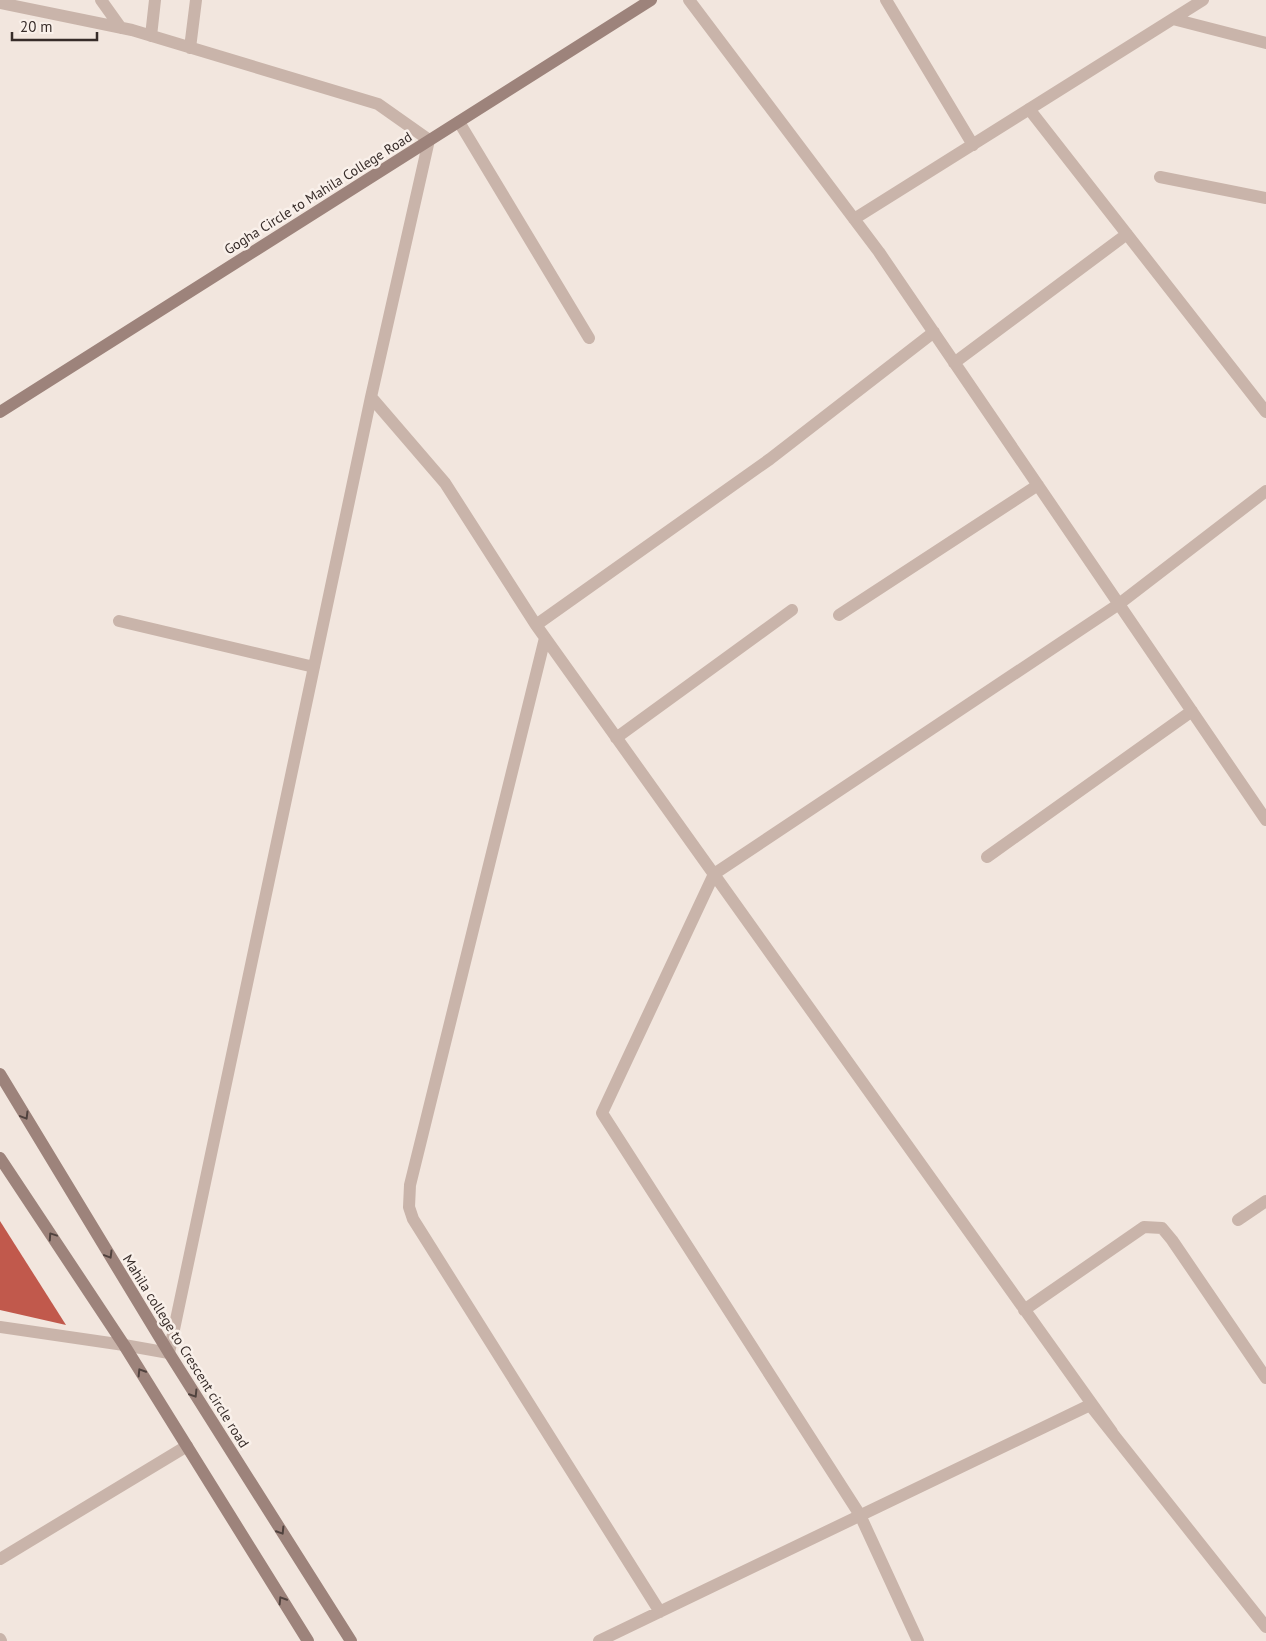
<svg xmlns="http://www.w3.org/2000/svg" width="1266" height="1641" font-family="'PT Sans',sans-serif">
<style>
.building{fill:#c1594c}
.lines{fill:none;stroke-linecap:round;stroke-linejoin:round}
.street{stroke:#c9b4aa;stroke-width:12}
.secondary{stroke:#9d837b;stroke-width:12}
.oneway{stroke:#50423e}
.labels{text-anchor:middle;stroke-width:5;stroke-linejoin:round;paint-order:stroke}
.street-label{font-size:14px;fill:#372c29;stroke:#f9f0ea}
</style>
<rect width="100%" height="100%" fill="#f2e6de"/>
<path class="building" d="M0,1221L66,1325L0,1310Z"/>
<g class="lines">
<path class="street" d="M101,0L121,28
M689,0L879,252L1266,820
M886,0L973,145
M0,3L132,30L378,104L429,140L371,397L445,483L536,625L1112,1432
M1173,19L1266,43
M151,36L155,0
M190,48L196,0
M1029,109L1266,412
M459,122L589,338
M1160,177L1266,198
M854,219L1203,0
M954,363L1127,234
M839,615L1038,485
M119,621L314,667
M536,625L770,459L934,332
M545,638L410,1185L409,1207L413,1219L660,1612
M616,738L792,610
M987,857L1192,711
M1238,1220L1266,1201
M1024,1310L1144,1227L1162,1228L1172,1240L1266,1378
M0,1327L124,1345L169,1353L371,397
M0,1559L187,1446
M0,1639L1,1641
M599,1641L1090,1405L1266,1627
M918,1641L860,1515L602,1113L714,874L1119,604L1266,491"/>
<path class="secondary" d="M0,412L651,0
M0,1074L169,1353L351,1641
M0,1158L124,1345L308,1641"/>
</g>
<defs><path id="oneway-chevron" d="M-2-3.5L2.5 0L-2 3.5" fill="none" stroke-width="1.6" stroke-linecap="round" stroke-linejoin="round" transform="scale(1.25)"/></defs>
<g class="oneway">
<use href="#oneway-chevron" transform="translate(25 1116) rotate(59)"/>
<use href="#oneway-chevron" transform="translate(52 1236) rotate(-124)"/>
<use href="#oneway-chevron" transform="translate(109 1255) rotate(59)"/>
<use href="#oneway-chevron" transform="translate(141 1372) rotate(-122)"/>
<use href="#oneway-chevron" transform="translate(194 1394) rotate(58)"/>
<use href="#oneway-chevron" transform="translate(281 1531) rotate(58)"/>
<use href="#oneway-chevron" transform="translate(282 1600) rotate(-122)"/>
</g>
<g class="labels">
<g class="street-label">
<text transform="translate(318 193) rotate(-32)" y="5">Gogha Circle to Mahila College Road</text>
<text transform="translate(186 1351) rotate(58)" y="5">Mahila college to Crescent circle road</text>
</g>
</g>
<path d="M12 32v8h85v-8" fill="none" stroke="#372c29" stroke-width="2.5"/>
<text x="20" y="32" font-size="15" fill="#372c29" stroke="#f9f0ea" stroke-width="4" paint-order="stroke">20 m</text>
</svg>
